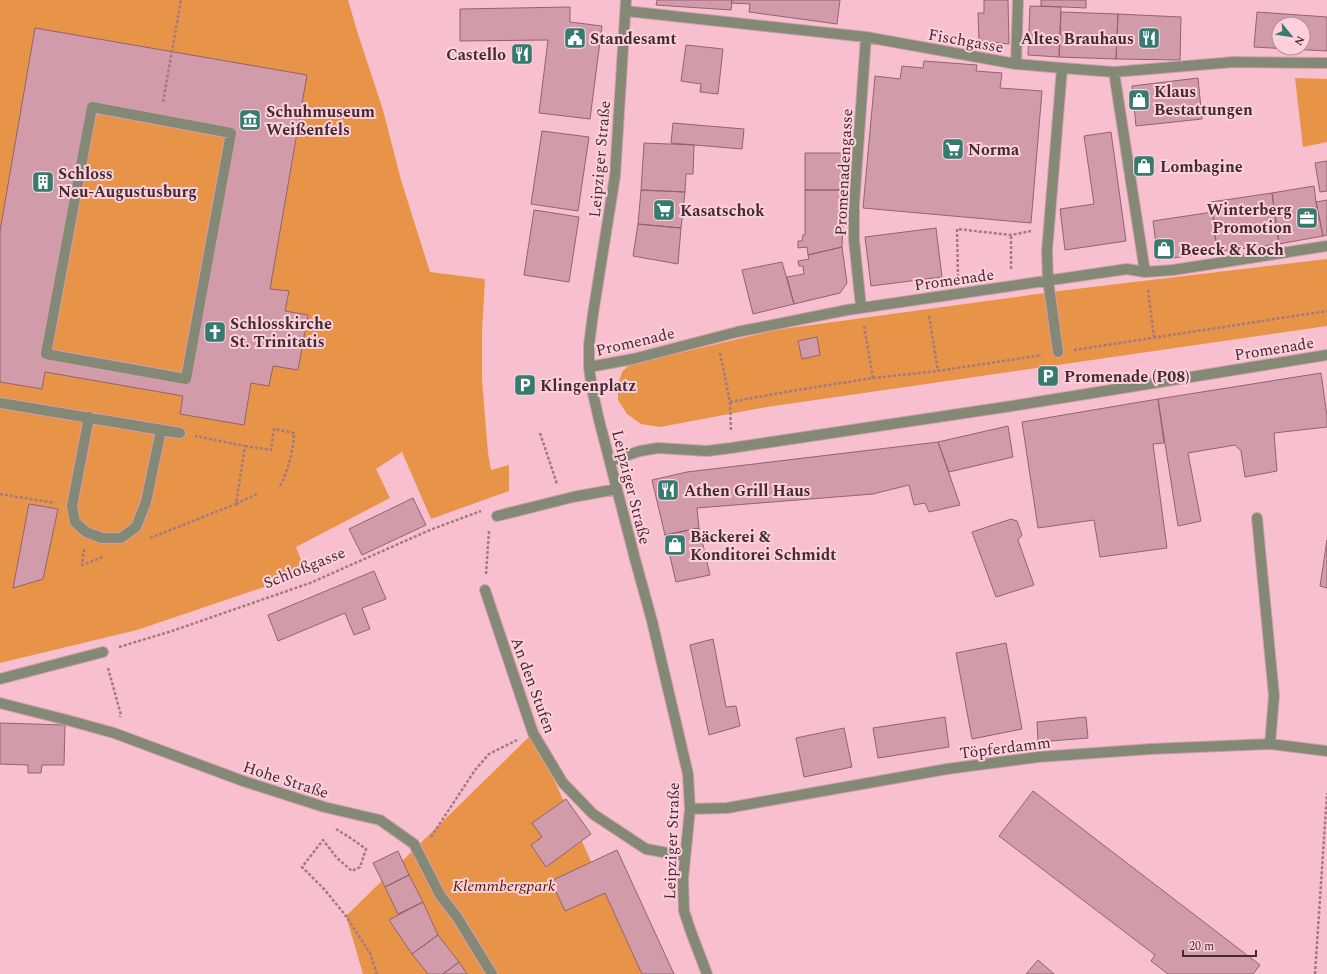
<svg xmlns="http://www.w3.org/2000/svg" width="1327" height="974" font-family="Spectral,serif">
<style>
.green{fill:#e79448}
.building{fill:#d19ba9;stroke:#936270;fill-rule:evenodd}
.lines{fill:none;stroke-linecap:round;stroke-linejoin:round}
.minor-casing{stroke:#d09fac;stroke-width:12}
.path{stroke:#a17a84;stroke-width:2.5;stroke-dasharray:3 2;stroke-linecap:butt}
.minor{stroke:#838975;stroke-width:10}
.labels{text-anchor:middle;stroke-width:4;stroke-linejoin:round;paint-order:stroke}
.poi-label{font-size:16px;font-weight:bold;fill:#412c32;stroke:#fed0dc;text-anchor:start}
.street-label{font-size:16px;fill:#412c32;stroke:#fed0dc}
.park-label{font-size:16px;font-style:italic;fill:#472400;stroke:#fed0dc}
</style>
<rect width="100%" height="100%" fill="#f8c0ce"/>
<path class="green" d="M0,0H348L358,34L383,110L401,180L430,272L485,279L482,331V379L488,453L491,470L509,465V491L431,519L402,452L376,469L390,498L296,547L306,573L137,630L0,663Z
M1295,78L1327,79V142L1303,147Z
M1327,259V326L767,407L660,427L641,424L627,414L618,400V385L622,372L629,365L775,330L1059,291Z
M533,733L642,974H363L346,916Z"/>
<path class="building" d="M657,0H732L731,10L656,5Z
M732,0H840L837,24L749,12L750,4L731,3Z
M984,0H1008L1009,44L979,41L978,13H984Z
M1041,0H1086V8L1041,6Z
M1030,6L1061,7L1059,57L1028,55Z
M570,7V22L602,26L590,119L539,113L548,40L460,41V9Z
M1061,12L1118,14L1116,59L1059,57Z
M1257,12L1327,17V51L1254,47ZM1279,24H1303V48H1279Z
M1118,14L1181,17L1180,60L1116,59Z
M35,28L307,75L270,289L289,291L285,311L308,315L298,370L273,366L269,386L251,383L244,425L180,414L183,396L45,372L42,389L0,382V231ZM92,107L231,133L186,379L46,354Z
M686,45L723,49L718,94L700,92L701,84L681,81Z
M924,61L977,65L976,71L1002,73L1000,88L1042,91L1031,223L863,208L875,76L900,79L902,66L923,68Z
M1198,78L1202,119L1136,126L1132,86Z
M673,123L744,129L742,149L671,143Z
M542,131L589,137L578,211L531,204Z
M1111,132L1126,241L1065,250L1060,209L1094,204L1084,136Z
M644,143L694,145L693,174H686L685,192L641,190Z
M805,153H845L844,190H805Z
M1327,161V191L1320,192L1315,163Z
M1314,186L1316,202L1323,236L1279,244L1272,193Z
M641,190L685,192L681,228L638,224Z
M805,190H844L842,247L808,255L807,247L798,248V241H802L803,235H805Z
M1272,193L1279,244L1217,252L1211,202Z
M1327,200V235L1323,236L1316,202Z
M534,210L579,217L569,282L524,275Z
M1213,212L1217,252L1158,260L1153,221Z
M638,224L681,228L678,264L633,256Z
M936,228L942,277L871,286L865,237Z
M842,247L847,283L840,293L794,304L787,277L804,274L803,266H799L798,261L809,259L808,255Z
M782,262L794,304L753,314L742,270Z
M817,337L820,355L802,359L798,341Z
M1321,373L1327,416V427L1274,433L1277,471L1245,477L1241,451L1235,445L1188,453L1201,521L1178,526L1158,399Z
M1158,399L1164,443L1153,444L1167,548L1100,557L1094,520L1038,528L1022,422Z
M1008,426L1013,457L949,472L938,442Z
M938,442L960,505L929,512L925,503L914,505L909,485L873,494L697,508L699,528L665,535L652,480L687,472Z
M413,498L426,525L362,555L349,529Z
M29,504L58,509L43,579L13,588Z
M1011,519L1017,521L1022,535L1018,540L1034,585L996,597L972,532Z
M699,528L710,575L676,582L665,535Z
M1327,540V588L1320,586Z
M374,571L386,599L362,608L370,629L354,635L345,613L278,641L268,615Z
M713,639L726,707L736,706L740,726L709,735L690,645Z
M1006,643L1022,729L972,739L956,653Z
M945,717L949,747L878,758L873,728Z
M1086,717L1088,738L1038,742L1037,722Z
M0,723L65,725L64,765H42L41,773H28V765L0,764Z
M844,728L852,767L804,777L796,738Z
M1033,791L1260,965L1253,974H1168L1151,961L1155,955L999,836Z
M566,799L591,834L546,867L531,845L542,837L532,823Z
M617,850L674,974H642L605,893L565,911L551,881Z
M398,851L409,875L385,887L373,863Z
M409,875L423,902L398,914L385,887Z
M423,902L438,935L412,954L389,920Z
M438,935L459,962L443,974H428L412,954Z
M1038,960L1054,974H1026Z
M459,962L467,974H443Z"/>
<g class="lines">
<g class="minor-casing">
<path id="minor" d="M626,0L615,176L593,314L589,345V367L592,389L599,420L635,559L652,621L688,774L690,809L683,879L684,911L691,932L707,974
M626,11L866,37L1016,64L1062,68L1114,72L1234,62L1327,63
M1016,64L1018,0
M1114,72L1145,272
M92,107L231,133L186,379L46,354Z
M861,307L854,240V205L866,37
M1058,352L1048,280L1047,251L1062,68
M589,367L633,359L737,332L847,310L1127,269L1145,272L1173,270L1327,246
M0,403L180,433
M89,417L72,506L75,522L86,532L102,538H121L136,527L146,502L161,430
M610,461L640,451L658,448L707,451L731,448L1012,406L1327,355
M497,516L573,497L617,489
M1257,518L1274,696L1270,744
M485,590L533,733L563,783L593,814L646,849L685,856
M0,679L103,652
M0,703L67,720L114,733L243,781L324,807L380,820L414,844L440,895L457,917L492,974
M690,809L727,808L947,769L1038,757L1151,749L1270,744L1327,751"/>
</g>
<path class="path" d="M163,102L181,0
M1011,269V235
M958,277L957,229L1011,235L1031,231
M1148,290L1154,337
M929,316L938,371
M864,326L873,378
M1074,350L1327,311
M720,353L730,402L731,432
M730,402L797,390L873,378L938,371L1042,355
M540,433L557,484
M245,446L271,450L274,429L294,433C293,453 288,471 279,488
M0,494L55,503
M236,504L257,494
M150,538L236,504L245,446L195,436
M84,549L82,565L103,557
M486,574L489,531
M119,647L172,631L310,583L430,530L481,511
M108,668L121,715L120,717
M336,829L352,839L366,849L360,867L352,871L337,858L323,840L302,867L324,889L346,916L370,953L377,974
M431,837L475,770L489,754L517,740
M1315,974L1327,793"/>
<use href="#minor" class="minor"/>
</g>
<defs>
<g id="civic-square" transform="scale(1.15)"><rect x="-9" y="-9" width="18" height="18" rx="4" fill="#367b6f" stroke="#fed0dc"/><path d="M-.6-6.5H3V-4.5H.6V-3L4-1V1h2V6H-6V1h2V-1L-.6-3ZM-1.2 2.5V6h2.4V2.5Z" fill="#fff"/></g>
<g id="restaurant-square" transform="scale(1.15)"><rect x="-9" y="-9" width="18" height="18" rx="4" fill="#367b6f" stroke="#fed0dc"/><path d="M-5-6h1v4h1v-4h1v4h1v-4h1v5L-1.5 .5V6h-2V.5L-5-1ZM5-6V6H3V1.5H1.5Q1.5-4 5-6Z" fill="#fff"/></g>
<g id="shop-square" transform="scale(1.15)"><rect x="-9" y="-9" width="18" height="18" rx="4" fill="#367b6f" stroke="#fed0dc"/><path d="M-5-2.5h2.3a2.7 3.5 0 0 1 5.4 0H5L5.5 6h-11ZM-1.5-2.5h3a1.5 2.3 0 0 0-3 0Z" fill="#fff"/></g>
<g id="museum-square" transform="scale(1.15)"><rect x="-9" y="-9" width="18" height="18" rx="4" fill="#367b6f" stroke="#fed0dc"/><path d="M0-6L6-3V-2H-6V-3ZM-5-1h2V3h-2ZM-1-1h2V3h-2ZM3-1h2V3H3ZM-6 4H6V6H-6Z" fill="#fff"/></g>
<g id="supermarket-square" transform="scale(1.15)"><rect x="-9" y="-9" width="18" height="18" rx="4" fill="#367b6f" stroke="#fed0dc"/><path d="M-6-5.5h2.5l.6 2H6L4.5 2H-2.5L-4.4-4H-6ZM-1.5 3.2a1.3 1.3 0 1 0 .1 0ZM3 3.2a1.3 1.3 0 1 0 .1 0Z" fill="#fff"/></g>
<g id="building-square" transform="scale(1.15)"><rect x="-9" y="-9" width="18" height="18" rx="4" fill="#367b6f" stroke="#fed0dc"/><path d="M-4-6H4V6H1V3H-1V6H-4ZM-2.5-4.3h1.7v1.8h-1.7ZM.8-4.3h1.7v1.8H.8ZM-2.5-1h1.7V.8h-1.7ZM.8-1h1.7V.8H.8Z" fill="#fff"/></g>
<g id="office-square" transform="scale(1.15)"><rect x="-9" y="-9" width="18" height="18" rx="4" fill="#367b6f" stroke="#fed0dc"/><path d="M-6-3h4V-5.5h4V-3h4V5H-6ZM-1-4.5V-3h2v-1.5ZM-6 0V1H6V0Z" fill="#fff"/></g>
<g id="church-square" transform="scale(1.15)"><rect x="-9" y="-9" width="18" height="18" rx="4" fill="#367b6f" stroke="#fed0dc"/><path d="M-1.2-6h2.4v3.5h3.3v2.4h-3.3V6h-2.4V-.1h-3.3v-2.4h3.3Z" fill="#fff"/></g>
<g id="parking-square" transform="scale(1.15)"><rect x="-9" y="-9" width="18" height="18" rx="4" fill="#367b6f" stroke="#fed0dc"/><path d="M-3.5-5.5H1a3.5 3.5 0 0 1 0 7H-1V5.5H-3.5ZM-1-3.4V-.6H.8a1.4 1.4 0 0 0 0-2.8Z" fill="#fff"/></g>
</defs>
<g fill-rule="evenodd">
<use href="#civic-square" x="575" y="38"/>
<use href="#restaurant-square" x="1149" y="38"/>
<use href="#restaurant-square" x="522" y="54"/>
<use href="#shop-square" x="1139" y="100"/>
<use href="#museum-square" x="250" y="120"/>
<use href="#supermarket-square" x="953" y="149"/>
<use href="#shop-square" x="1144" y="166"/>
<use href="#building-square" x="43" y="182"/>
<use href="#supermarket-square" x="664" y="210"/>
<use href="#office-square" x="1307" y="218"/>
<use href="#shop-square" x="1164" y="249"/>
<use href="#church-square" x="215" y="332"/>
<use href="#parking-square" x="1048" y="376"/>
<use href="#parking-square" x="525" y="385"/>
<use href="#restaurant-square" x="668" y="490"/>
<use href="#shop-square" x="675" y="545"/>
</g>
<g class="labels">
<g class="poi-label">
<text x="590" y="44">Standesamt</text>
<text x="1134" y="44" text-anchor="end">Altes Brauhaus</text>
<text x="506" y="60" text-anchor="end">Castello</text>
<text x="1154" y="97">Klaus<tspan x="1154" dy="18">Bestattungen</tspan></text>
<text x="266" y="117">Schuhmuseum<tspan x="266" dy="18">Weißenfels</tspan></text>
<text x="968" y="155">Norma</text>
<text x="1160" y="172">Lombagine</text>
<text x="58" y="179">Schloss<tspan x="58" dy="18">Neu-Augustusburg</tspan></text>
<text x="1292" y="215" text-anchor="end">Winterberg<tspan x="1292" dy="18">Promotion</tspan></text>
<text x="680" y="216">Kasatschok</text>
<text x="1180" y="255">Beeck &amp; Koch</text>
<text x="230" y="329">Schlosskirche<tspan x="230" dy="18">St. Trinitatis</tspan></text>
<text x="1064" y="382">Promenade (P08)</text>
<text x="540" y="391">Klingenplatz</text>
<text x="684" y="496">Athen Grill Haus</text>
<text x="690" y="542">Bäckerei &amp;<tspan x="690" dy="18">Konditorei Schmidt</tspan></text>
</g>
<g class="street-label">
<text transform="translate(966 40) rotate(10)" y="6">Fischgasse</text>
<text transform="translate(599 159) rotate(-85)" y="6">Leipziger Straße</text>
<text transform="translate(843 172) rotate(-87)" y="6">Promenadengasse</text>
<text transform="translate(954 279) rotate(-8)" y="6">Promenade</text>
<text transform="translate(635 341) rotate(-13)" y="6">Promenade</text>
<text transform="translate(1274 348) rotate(-9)" y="6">Promenade</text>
<text transform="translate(632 487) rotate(76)" y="6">Leipziger Straße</text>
<text transform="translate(304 567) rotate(-22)" y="6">Schloßgasse</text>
<text transform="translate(534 685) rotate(70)" y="6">An den Stufen</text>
<text transform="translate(1005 747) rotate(-7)" y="6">Töpferdamm</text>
<text transform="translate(286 779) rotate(18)" y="6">Hohe Straße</text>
<text transform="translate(671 841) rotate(-88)" y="6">Leipziger Straße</text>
</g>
<g class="park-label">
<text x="504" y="891">Klemmbergpark</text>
</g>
</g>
<g transform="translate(1291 36) rotate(120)"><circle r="19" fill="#fed0dc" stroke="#b28e98"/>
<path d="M0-3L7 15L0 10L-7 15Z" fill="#367b6f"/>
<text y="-6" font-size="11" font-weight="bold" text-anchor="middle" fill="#412c32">N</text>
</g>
<path d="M1183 950v6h73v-6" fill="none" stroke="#412c32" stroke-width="2"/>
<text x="1189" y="950" font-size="12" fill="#412c32" stroke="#fed0dc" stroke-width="3" paint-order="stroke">20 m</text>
</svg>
